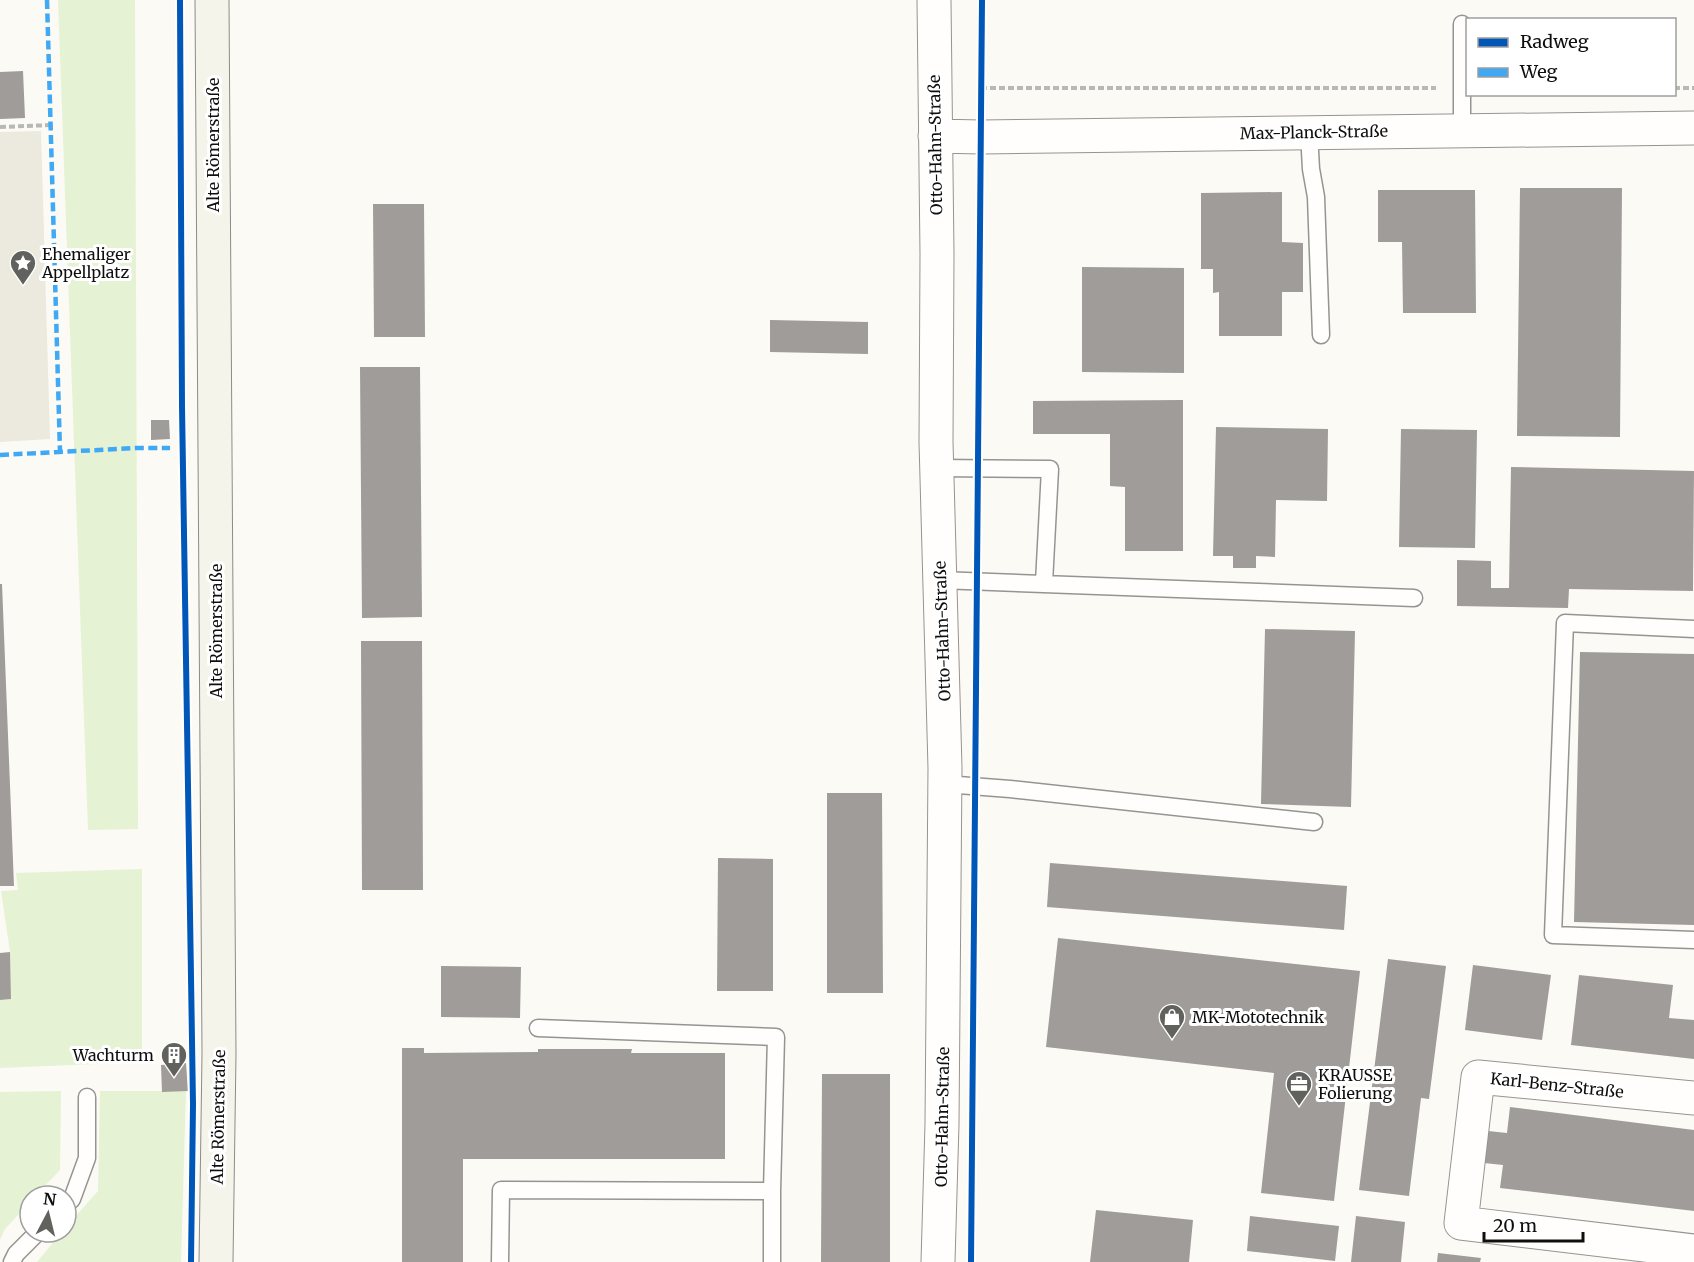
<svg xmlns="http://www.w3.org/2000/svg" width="1694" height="1262" font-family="Merriweather,serif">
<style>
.green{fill:#e5f2d3}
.plaza{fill:#ece9df}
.building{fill:#9f9c99}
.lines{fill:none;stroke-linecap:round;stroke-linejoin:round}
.lane-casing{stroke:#959492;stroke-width:19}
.street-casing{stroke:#959492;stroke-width:35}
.secondary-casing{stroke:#8c8b88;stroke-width:35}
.path{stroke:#b8b8b7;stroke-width:4;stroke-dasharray:6 3;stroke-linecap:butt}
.lane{stroke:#fffefd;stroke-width:16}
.street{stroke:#fffefd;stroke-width:33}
.secondary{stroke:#f5f4ea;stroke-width:33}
.quiet{stroke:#3fa9f5;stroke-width:4.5;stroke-dasharray:9 4.5;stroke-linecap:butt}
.cycleway-casing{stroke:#fff;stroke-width:10}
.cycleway{stroke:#0057b8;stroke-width:6}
.labels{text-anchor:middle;stroke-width:6;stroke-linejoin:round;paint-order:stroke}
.street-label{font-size:16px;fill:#0e0e0e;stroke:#fff}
.poi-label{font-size:16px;fill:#0e0e0e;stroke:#fff;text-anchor:start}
</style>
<rect width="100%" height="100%" fill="#fcfaf4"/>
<path class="green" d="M58,0H135L138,829L88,830Z
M142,869V1062L0,1068V1000L11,999L10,952L1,891L18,890L16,873Z
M61,1091L60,1170L35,1196H30V1202L5,1229L0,1240V1092Z
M100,1091H186L181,1262H37L62,1232H66V1227L98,1191Z"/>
<path class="plaza" d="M41,131L50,439L0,442V132Z"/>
<path class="building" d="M23,71L25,118L0,119V72Z
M1520,188H1622L1620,437L1517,436Z
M1378,190H1475L1476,313H1403L1402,242H1378Z
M1282,192V242L1303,243V292H1282V336H1219V292L1213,293V269H1201V193Z
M373,204H424L425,337H374Z
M1082,267L1184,268V373L1082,372Z
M770,320L868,322V354L770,352Z
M360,367H420L422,617L362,618Z
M1183,400V551H1125V487L1110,486V434H1033V401Z
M151,420H169L170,439L151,440Z
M1216,427L1328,429L1327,501L1276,500L1275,557L1256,556V568H1233V556H1213Z
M1401,429L1477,430L1475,548L1399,547Z
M1511,467L1694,471L1693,591L1569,589L1568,608L1457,606V560L1491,561V588H1509Z
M0,584H2L14,886H0Z
M1265,629L1355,631L1351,807L1261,804Z
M361,641H422L423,890H362Z
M1580,652L1694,654V925L1574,922Z
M827,793H882L883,993H827Z
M718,858L773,859V991H717Z
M1050,863L1347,886L1344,930L1047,907Z
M1058,938L1360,971L1334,1201L1261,1193L1274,1073L1046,1047Z
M10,952L11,999L0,1000V953Z
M1388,959L1446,966L1429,1099L1421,1098L1409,1196L1359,1190Z
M1473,965L1551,975L1542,1040L1465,1030Z
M441,966L521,967L520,1018L441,1017Z
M1579,975L1673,985L1669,1018L1694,1020V1059L1571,1045Z
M402,1048H424V1053L538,1052V1049H632L631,1053H725V1159H463V1262H402Z
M186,1063L188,1091L162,1092L161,1065Z
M822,1074H890V1262H821Z
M1510,1107L1694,1130V1211L1500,1188L1503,1165L1484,1163L1488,1131L1507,1133Z
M1096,1210L1193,1220L1189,1262H1090Z
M1250,1216L1339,1226L1335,1261L1247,1251Z
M1356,1216L1405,1222L1401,1262H1351Z
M1438,1253L1481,1258L1480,1262H1437Z"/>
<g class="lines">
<g class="lane-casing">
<path id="lane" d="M1462,24V130
M1309,133L1311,169L1316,197L1321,335
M937,468L1050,469L1044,583
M940,580L1414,598
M1694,629L1565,623L1553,935L1694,940
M945,784L1010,789L1314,822
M538,1028L776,1037L772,1191V1262
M66,1205L72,1199L87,1158V1097
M12,1262L16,1254L38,1232
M500,1262L501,1190L772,1191"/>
</g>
<g class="street-casing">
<path id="street" d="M934,0L937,254L936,442L945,768L942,1124L938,1262
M935,136L981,137L1694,128
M1694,1098L1478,1077L1461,1223L1694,1251"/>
</g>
<g class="secondary-casing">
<path id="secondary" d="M212,0L219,1054L216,1262"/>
</g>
<path class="path" d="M981,88H1436
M1674,88H1694
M0,127L52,125"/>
<use href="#lane" class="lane"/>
<use href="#street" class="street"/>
<use href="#secondary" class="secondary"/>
<path class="quiet" d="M47,0L60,452
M0,455L137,448H170"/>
<g class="cycleway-casing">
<path id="cycleway" d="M180,0L182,406L193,1104L191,1262
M971,1262L982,0"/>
</g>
<use href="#cycleway" class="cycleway"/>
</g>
<defs>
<g id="sight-pin" transform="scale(1.35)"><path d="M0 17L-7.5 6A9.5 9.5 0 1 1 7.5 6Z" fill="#61615e" stroke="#fff"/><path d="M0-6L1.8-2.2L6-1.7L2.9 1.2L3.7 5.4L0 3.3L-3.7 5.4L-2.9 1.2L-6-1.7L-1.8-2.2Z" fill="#fff"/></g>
<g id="shop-pin" transform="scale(1.35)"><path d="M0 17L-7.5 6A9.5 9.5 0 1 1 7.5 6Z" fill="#61615e" stroke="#fff"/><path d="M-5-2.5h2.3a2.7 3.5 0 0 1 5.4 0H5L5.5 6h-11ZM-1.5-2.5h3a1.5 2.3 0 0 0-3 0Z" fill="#fff"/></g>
<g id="building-pin" transform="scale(1.35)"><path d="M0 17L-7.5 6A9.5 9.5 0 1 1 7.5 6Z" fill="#61615e" stroke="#fff"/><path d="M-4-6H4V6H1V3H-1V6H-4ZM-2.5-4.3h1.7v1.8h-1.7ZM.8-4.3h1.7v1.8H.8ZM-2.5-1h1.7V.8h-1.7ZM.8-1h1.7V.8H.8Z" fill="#fff"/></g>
<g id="office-pin" transform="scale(1.35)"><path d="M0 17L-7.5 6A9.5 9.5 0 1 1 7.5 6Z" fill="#61615e" stroke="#fff"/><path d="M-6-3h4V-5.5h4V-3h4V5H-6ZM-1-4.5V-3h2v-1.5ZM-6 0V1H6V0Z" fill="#fff"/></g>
</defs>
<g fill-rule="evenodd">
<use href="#sight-pin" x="23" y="263"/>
<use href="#shop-pin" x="1172" y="1017"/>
<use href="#building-pin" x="174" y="1055"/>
<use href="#office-pin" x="1299" y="1084"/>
</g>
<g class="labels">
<g class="street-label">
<text transform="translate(1314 132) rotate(-1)" y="6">Max-Planck-Straße</text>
<text transform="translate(213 145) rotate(-90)" y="6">Alte Römerstraße</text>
<text transform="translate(935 145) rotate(-91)" y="6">Otto-Hahn-Straße</text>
<text transform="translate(216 631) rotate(-90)" y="6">Alte Römerstraße</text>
<text transform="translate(942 631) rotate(-92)" y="6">Otto-Hahn-Straße</text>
<text transform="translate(1557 1085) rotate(6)" y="6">Karl-Benz-Straße</text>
<text transform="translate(218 1117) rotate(-89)" y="6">Alte Römerstraße</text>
<text transform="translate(942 1117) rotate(-89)" y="6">Otto-Hahn-Straße</text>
</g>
<g class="poi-label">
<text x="42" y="260">Ehemaliger<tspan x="42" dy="18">Appellplatz</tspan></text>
<text x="1192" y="1023">MK-Mototechnik</text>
<text x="154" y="1061" text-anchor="end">Wachturm</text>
<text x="1318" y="1081">KRAUSSE<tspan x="1318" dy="18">Folierung</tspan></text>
</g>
</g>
<rect x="1466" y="18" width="210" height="78" fill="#ffffff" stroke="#9f9f9f" stroke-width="1.5"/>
<rect x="1478" y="38" width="30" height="9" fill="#0057b8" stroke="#9f9f9f" stroke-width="1.5"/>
<text x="1520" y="48" font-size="18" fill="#0e0e0e">Radweg</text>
<rect x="1478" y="68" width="30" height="9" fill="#3fa9f5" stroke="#9f9f9f" stroke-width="1.5"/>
<text x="1520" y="78" font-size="18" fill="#0e0e0e">Weg</text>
<g transform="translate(48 1214) rotate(7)"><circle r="28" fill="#ffffff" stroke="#9f9f9f" stroke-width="1.5"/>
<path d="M0-4.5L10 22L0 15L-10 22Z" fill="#61615e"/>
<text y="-9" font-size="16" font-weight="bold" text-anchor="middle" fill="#0e0e0e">N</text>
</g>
<path d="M1484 1232v9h99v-9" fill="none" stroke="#0e0e0e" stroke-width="3"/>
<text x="1493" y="1232" font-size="18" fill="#0e0e0e" stroke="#ffffff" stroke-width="4.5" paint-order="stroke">20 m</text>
</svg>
